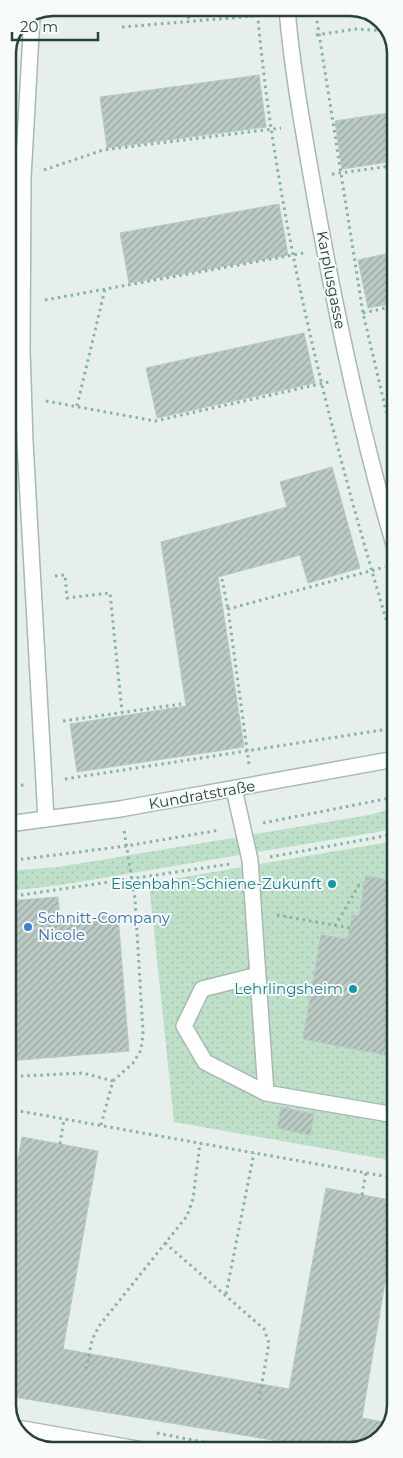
<svg xmlns="http://www.w3.org/2000/svg" width="403" height="1458" font-family="Montserrat,sans-serif">
<style>
.grass{fill:url(#grass-dots)}
.building{fill:url(#building-hatch);stroke:#b8c9c2}
.lines{fill:none;stroke-linecap:round;stroke-linejoin:round}
.service-casing{stroke:#a8b8b2;stroke-width:18}
.minor-casing{stroke:#a8b8b2;stroke-width:18}
.tertiary-casing{stroke:#a8b8b2;stroke-width:18}
.path{stroke:#86b3a5;stroke-width:3;stroke-dasharray:2.5 4;stroke-linecap:butt}
.service{stroke:#fff;stroke-width:15}
.minor{stroke:#fff;stroke-width:15}
.tertiary{stroke:#fff;stroke-width:15}
.culture-dot{fill:#0f9aa8;stroke:#f7fbf9;stroke-width:2}
.shop-dot{fill:#3f7fe0;stroke:#f7fbf9;stroke-width:2}
.labels{text-anchor:middle;stroke-width:4;stroke-linejoin:round;paint-order:stroke}
.street-label{font-size:15px;fill:#24423a;stroke:#f7fbf9}
.culture-label{font-size:15px;fill:#0d838f;stroke:#f7fbf9;text-anchor:end}
.shop-label{font-size:15px;fill:#366cbe;stroke:#f7fbf9;text-anchor:start}
.rim{fill:none;stroke:#24423a;stroke-width:2.5}
</style>
<defs>
<pattern id="grass-dots" width="8" height="8" patternUnits="userSpaceOnUse" patternTransform="scale(1.25)"><rect width="8" height="8" fill="#bfe0c8"/><path d="M2 2h.1M6 6h.1" fill="none" stroke="#a4c1ad" stroke-width="1.8" stroke-linecap="round"/></pattern>
<pattern id="building-hatch" width="6" height="6" patternUnits="userSpaceOnUse" patternTransform="scale(1.25)"><rect width="6" height="6" fill="#bbcac4"/><path d="M-1 1l2-2M0 6l6-6M5 7l2-2" fill="none" stroke="#98a6a0"/></pattern>
</defs>
<rect width="100%" height="100%" fill="#e6efeb"/>
<path class="grass" d="M395,808V829L61,885L8,891V871L59,867L369,815Z
M395,841V1161L174,1122L149,883Z"/>
<path class="building" d="M259,75L266,127L107,148L100,97Z
M395,112V161L342,169L335,121Z
M279,204L288,255L129,283L120,233Z
M395,252V303L368,308L358,260Z
M304,333L315,383L157,418L146,368Z
M332,467L360,568L308,583L300,555L218,577L244,747L77,772L70,724L186,706L161,542L287,507L280,482Z
M366,876L395,881V1057L303,1039L321,935L348,939L352,915L359,916Z
M58,897L60,919L118,915L129,1051L8,1061V901Z
M281,1107L314,1114L310,1135L277,1128Z
M22,1137L98,1151L63,1349L289,1389L326,1188L395,1201V1224L362,1418L389,1423L386,1433L359,1450H294L296,1444L8,1396V1213Z"/>
<g class="lines">
<g class="service-casing">
<path id="service" d="M32,16L23,178L22,350L25,442L46,819
M234,789L250,860L266,1093
M258,975L202,989L184,1026L205,1062L266,1093L395,1115
M17,1428L143,1450"/>
</g>
<g class="minor-casing">
<path id="minor" d="M287,8C292,72 305,139 316,203C337,319 361,434 395,548"/>
</g>
<g class="tertiary-casing">
<path id="tertiary" d="M8,824L120,809L395,759"/>
</g>
<path class="path" d="M178,8L191,20
M257,8C276,226 332,440 395,649
M315,8L363,313L395,449
M122,27L267,15
M316,35L356,29L387,31
M44,170L103,150L281,128
M332,174L391,166L395,172
M45,300L304,253
M363,313L395,306
M46,401L155,421L329,382
M77,406L105,289
M55,576L65,575L67,598L110,593L122,712
M222,579L228,609
M63,721L181,704
M249,764L228,609L385,567
M65,779L395,728
M8,786L24,785
M263,823L395,797
M270,857L395,834
M8,861L126,846L220,830
M8,897L230,864
M277,915L350,928
M335,926L359,885L364,887
M8,1074L23,1076L83,1073L113,1081
M8,1109L395,1178
M101,1125L113,1081L133,1063L141,1050L143,1033L135,899L124,830
M60,1144L64,1119
M362,1195L366,1172
M165,1243L264,1329L269,1343L259,1400
M226,1294L254,1153
M86,1369L92,1340L99,1326L187,1216L193,1199L200,1143
M389,1423L395,1389
M157,1433L243,1450"/>
<use href="#service" class="service"/>
<use href="#minor" class="minor"/>
<use href="#tertiary" class="tertiary"/>
</g>
<g class="culture-dot">
<circle cx="332" cy="884" r="5"/>
<circle cx="353" cy="989" r="5"/>
</g>
<circle class="shop-dot" cx="28" cy="927" r="5"/>
<g class="labels">
<g class="street-label">
<text transform="translate(331 280) rotate(79)" y="5">Karplusgasse</text>
<text transform="translate(202 795) rotate(-10)" y="5">Kundratstraße</text>
</g>
<g class="culture-label">
<text x="322" y="889">Eisenbahn-Schiene-Zukunft</text>
<text x="343" y="994">Lehrlingsheim</text>
</g>
<g class="shop-label">
<text x="38" y="923">Schnitt-Company<tspan x="38" dy="17">Nicole</tspan></text>
</g>
</g>
<path d="M0 0H403V1458H0ZM53 16H350A37 37 0 0 1 387 53V1405A37 37 0 0 1 350 1442H53A37 37 0 0 1 16 1405V53A37 37 0 0 1 53 16Z" fill="#f7fbf9" fill-rule="evenodd"/>
<path class="rim" d="M53 16H350A37 37 0 0 1 387 53V1405A37 37 0 0 1 350 1442H53A37 37 0 0 1 16 1405V53A37 37 0 0 1 53 16Z"/>
<path d="M12 32v8h86v-8" fill="none" stroke="#24423a" stroke-width="2.5"/>
<text x="20" y="32" font-size="15" fill="#24423a" stroke="#f7fbf9" stroke-width="4" paint-order="stroke">20 m</text>
</svg>
